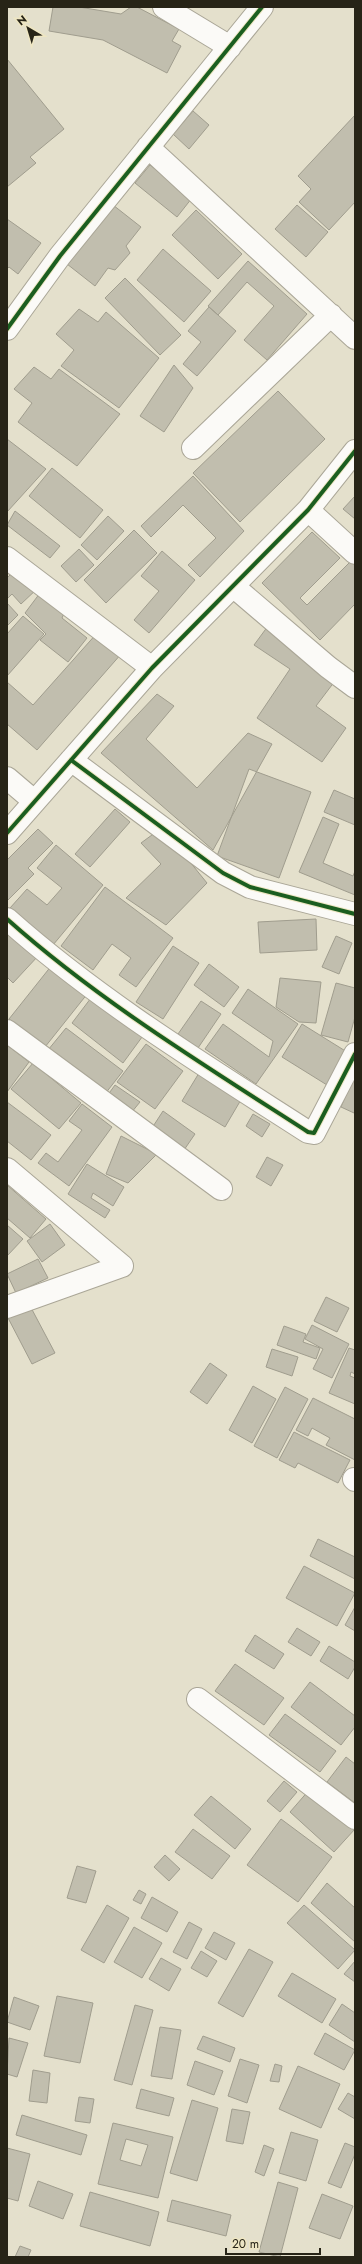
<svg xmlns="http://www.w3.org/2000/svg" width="362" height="2264" font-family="Jost,sans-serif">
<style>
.building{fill:#c1beae;stroke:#a09d8e;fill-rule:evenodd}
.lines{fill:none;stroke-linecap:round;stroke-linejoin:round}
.minor-casing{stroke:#aaa697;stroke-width:24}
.minor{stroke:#fbfaf7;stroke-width:22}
.cycleway-casing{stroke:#eee6c2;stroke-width:6}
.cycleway{stroke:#1b5e20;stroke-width:4}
</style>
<rect width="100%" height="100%" fill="#e4e0cc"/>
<path class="building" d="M53,7H79L121,14L131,7H137L179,29L172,41L181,46L167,73L103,40L49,31Z
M7,59L64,129L30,157L36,163L7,187Z
M193,111L209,125L189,149L173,134Z
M355,115V202L329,230L299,202L311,189L298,176Z
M150,165L192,198L177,217L135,183Z
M113,205L141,227L126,246L130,253L115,270L108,268L95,286L67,264Z
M297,205L328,232L306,257L275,229Z
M196,210L242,254L218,279L172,235Z
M7,219L41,243L18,274L9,267L7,269Z
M163,249L211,291L184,322L137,280Z
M248,261L307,314L267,360L244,340L274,306L247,282L218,315L208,306Z
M125,278L181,335L160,355L105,298Z
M209,307L236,331L197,376L183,364L201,342L188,331Z
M79,309L98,322L106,312L159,358L119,408L61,366L74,350L56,334Z
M174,365L193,388L164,432L140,416Z
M34,367L51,379L59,369L120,414L77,466L18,422L32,403L14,389Z
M278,391L325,439L240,522L193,473Z
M7,439L46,469L7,512Z
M52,468L103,510L80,538L29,496Z
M193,476L244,531L200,577L188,565L216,538L183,505L151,537L141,526Z
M355,496V519L343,509Z
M15,511L60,546L50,558L7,525Z
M108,516L124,531L97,560L81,545Z
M134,530L157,553L106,603L84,580Z
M312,532L340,558L300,598L307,605L351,561L355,565V604L320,640L262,583Z
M79,549L94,565L76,582L61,566Z
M162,551L195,580L149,633L134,620L159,591L141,576Z
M17,568L38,588L21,604L12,594L7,599V578Z
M43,589L66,609L62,618L87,638L68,662L40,640L46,634L25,613Z
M7,603L18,615L7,626Z
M23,616L44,634L7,676V634Z
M268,626L338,677L316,706L346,728L322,762L257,718L290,669L254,645Z
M98,632L122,653L37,750L7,724V682L33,705Z
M157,694L174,706L146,739L197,788L248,733L272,744L213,850L101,753Z
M249,769L311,792L279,878L217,856Z
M334,790L355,799V825L324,812Z
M115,809L130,822L90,867L75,854Z
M323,817L339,824L323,863L353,876L355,871V895L299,872Z
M38,829L53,843L28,868L34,874L7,901V860Z
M156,832L190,862L207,883L166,925L126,898L161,864L141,843Z
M56,845L103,885L53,945L10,908L27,889L47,905L62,888L37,868Z
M105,887L173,938L136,987L119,975L131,958L112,944L93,970L61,946Z
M316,919L317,950L260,953L258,922Z
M7,925L39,955L13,983L7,977Z
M336,936L352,943L339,974L322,967Z
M173,946L199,963L163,1019L136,1002Z
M209,964L239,987L224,1007L194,985Z
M52,965L88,993L45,1047L9,1019Z
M280,978L321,982L316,1023L299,1022L276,1007Z
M336,983L355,988V1017L348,1042L321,1035Z
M248,989L298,1024L256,1084L205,1049L223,1024L269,1057L273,1041L232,1013Z
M94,994L145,1033L123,1063L72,1023Z
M201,1001L221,1014L198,1048L178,1034Z
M302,1024L347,1052L327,1085L282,1057Z
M66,1028L123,1071L105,1094L48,1050Z
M146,1044L183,1071L155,1109L117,1082Z
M7,1045L29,1062L7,1092Z
M33,1063L81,1103L59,1129L11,1089Z
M199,1073L242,1098L225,1127L182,1101Z
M355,1073V1110L354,1113L341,1107Z
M115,1085L140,1102L131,1113L107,1096Z
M7,1102L51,1135L31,1160L7,1141Z
M82,1104L112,1127L69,1186L38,1163L46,1153L58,1162L82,1130L69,1121Z
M163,1111L195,1134L184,1150L152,1128Z
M253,1114L270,1124L262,1137L246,1126Z
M121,1136L157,1154L128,1183L106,1174Z
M267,1157L283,1165L271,1186L256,1177Z
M87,1164L124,1187L113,1206L93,1193L91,1198L110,1210L105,1218L68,1194Z
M7,1185L46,1219L30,1238L7,1218Z
M50,1224L65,1245L42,1262L27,1241Z
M7,1225L23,1239L7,1256Z
M38,1259L48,1278L16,1293L7,1274Z
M326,1297L349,1308L337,1332L314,1321Z
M28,1302L55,1353L32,1364L7,1316Z
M312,1325L349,1344L332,1378L313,1369L323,1349L305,1339Z
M284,1326L306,1334L303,1342L320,1348L316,1359L277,1345Z
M349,1348L355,1350V1374L351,1372L350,1376L355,1378V1404L329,1393Z
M272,1349L298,1357L292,1376L266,1367Z
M210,1363L227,1375L207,1404L190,1392Z
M253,1386L276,1399L252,1443L229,1430Z
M285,1387L308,1399L277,1458L254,1446Z
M313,1398L355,1419V1460L326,1445L330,1438L312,1428L308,1436L296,1430Z
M294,1432L350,1460L338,1483L298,1463L295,1468L279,1460Z
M318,1539L355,1557V1579L310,1556Z
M304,1566L355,1593L337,1626L286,1598Z
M355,1607V1631L345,1625Z
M297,1628L320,1642L311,1656L288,1642Z
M255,1635L284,1654L274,1669L245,1651Z
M329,1646L355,1662V1667L348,1679L320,1661Z
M235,1664L284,1698L264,1725L215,1691Z
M310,1682L355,1716V1727L341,1745L291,1707Z
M285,1714L336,1751L320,1772L269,1735Z
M346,1757L355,1764V1803L327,1782Z
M284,1781L297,1792L280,1812L267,1801Z
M310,1789L355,1829L334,1852L290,1812Z
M211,1796L251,1829L235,1849L194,1815Z
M281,1819L332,1857L298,1902L247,1865Z
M193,1829L230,1856L212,1879L175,1852Z
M165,1855L180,1869L169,1881L154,1867Z
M77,1866L96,1871L86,1903L67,1898Z
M327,1883L355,1908V1942L311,1903Z
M139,1890L146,1894L141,1904L133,1900Z
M152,1897L178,1912L167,1932L141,1918Z
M107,1905L129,1918L104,1963L81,1950Z
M304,1905L355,1950L338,1969L287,1923Z
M189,1922L202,1929L187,1959L173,1952Z
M134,1927L162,1943L142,1978L114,1962Z
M214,1932L235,1943L226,1960L205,1948Z
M249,1949L273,1962L243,2017L218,2003Z
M201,1951L217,1961L207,1977L191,1968Z
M161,1958L181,1969L169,1991L149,1979Z
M355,1961V1982L344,1974Z
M292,1973L336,1999L322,2023L278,1996Z
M57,1996L93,2003L80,2063L44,2056Z
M14,1997L39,2006L30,2030L7,2022Z
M342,2004L355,2013V2042L329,2025Z
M135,2005L153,2010L132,2085L114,2080Z
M160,2027L181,2030L172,2079L151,2076Z
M325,2033L355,2050L344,2070L314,2054Z
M203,2036L235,2048L230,2062L197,2049Z
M9,2038L28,2043L17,2077L7,2074Z
M240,2059L259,2065L247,2103L228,2096Z
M195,2061L223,2071L214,2095L187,2085Z
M275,2064L282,2066L279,2082L270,2081Z
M298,2066L340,2084L321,2128L279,2109Z
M33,2070L50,2073L47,2103L29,2101Z
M141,2089L174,2098L169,2116L136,2108Z
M348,2093L355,2097V2119L338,2109Z
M79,2097L94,2099L90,2123L75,2121Z
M192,2100L218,2108L197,2181L170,2173Z
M232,2109L250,2112L243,2144L226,2141Z
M22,2115L87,2135L81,2155L16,2135Z
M113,2123L173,2137L158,2198L98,2184ZM126,2139L148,2145L141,2166L120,2160Z
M291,2132L318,2140L306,2181L279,2173Z
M345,2143L355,2147V2154L341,2188L328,2183Z
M264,2145L274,2149L264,2176L255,2172Z
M7,2148L30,2154L18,2201L7,2198Z
M38,2181L73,2194L63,2219L29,2206Z
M278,2182L298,2188L280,2257L259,2252Z
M90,2192L159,2212L150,2246L80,2226Z
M322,2194L353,2206L340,2239L309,2228Z
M172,2200L231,2215L226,2236L167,2221Z
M20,2246L31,2250L28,2257H15Z"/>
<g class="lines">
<g class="minor-casing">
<path id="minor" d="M164,7L230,47
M148,147L355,338
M7,329L60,256L262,7
M193,448L331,315
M308,510L355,553
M7,558L152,668
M233,586L328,667L355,687
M71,760L223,873L250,887L355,914
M7,778L34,801
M7,833L152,668L308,510L355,451
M7,919C99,1001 204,1065 308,1132L314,1133L355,1054
M7,1031L221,1189
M7,1169L122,1266
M7,1307L122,1266
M354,1479L355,1480
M198,1699L355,1818"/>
</g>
<use href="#minor" class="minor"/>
<g class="cycleway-casing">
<path id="cycleway" d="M7,329L60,256L262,7
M71,760L223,873L250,887L355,914
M7,833L152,668L308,510L355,451
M7,919C99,1001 204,1065 308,1132L314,1133L355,1054"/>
</g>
<use href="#cycleway" class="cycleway"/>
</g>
<rect width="362" height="2264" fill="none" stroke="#272417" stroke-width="16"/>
<g transform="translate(28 28) rotate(322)" stroke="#eee6c2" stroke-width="3" paint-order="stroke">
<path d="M0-3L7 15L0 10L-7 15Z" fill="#272417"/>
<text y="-6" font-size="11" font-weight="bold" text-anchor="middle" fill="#272417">N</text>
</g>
<path d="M226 2248v6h94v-6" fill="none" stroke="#272417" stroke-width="2"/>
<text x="232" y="2248" font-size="12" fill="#272417" stroke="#eee6c2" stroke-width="3" paint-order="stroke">20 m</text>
</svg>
